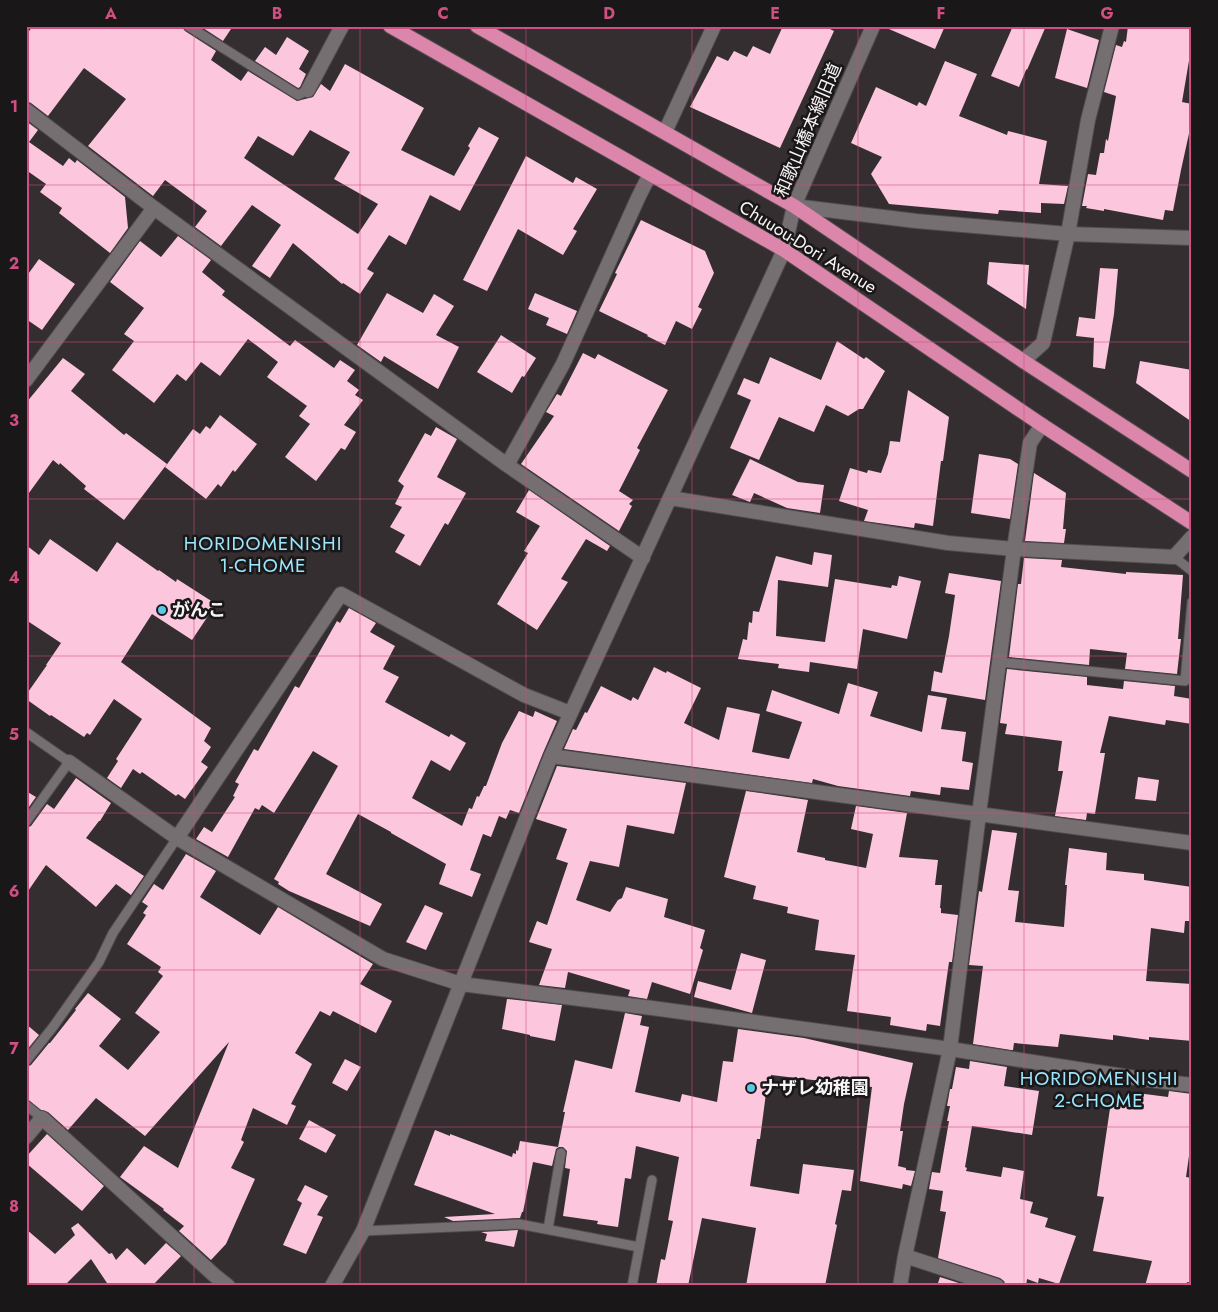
<svg xmlns="http://www.w3.org/2000/svg" width="1218" height="1312" font-family="Jost,'Noto Sans JP',sans-serif">
<style>
.building{fill:#fcc6dc;fill-rule:evenodd}
.lines{fill:none;stroke-linecap:round;stroke-linejoin:round}
.service-casing{stroke:#504b4d;stroke-width:11}
.minor-casing{stroke:#504b4d;stroke-width:16}
.tertiary-casing{stroke:#504b4d;stroke-width:16}
.trunk-casing{stroke:#504b4d;stroke-width:16}
.service{stroke:#756f71;stroke-width:9}
.minor{stroke:#756f71;stroke-width:14}
.tertiary{stroke:#756f71;stroke-width:14}
.trunk{stroke:#dc86ac;stroke-width:14}
.grid{fill:none;stroke:#cf4f82;stroke-width:1;stroke-opacity:0.55}
.poi-dot{fill:#5bc8e7;stroke:#1a1718;stroke-width:2}
.labels{text-anchor:middle;stroke-width:5;stroke-linejoin:round;paint-order:stroke}
.street-label{font-size:18px;fill:#f7f4f5;stroke:#1a1718}
.poi-label{font-size:18px;font-weight:bold;fill:#f7f4f5;stroke:#1a1718;text-anchor:start}
.neighbourhood-label{font-size:19px;letter-spacing:1px;fill:#9ce6fe;stroke:#1a1718}
.neatline{fill:none;stroke:#cf4f82;stroke-width:2}
.grid-label{font-size:16px;text-anchor:middle;font-weight:bold;fill:#cf4f82}
</style>
<rect width="100%" height="100%" fill="#342e30"/>
<path class="building" d="M33,26H182L185,31L216,51L211,60L241,81L248,71L297,101L313,97L321,84L330,91L345,64L424,108L401,150L454,176L470,148L468,146L479,127L499,138L460,211L430,195L406,245L389,235L367,269L374,273L360,294L343,283L342,284L293,243L270,278L252,266L281,225L252,205L221,246L195,227L207,211L165,180L153,196L88,146L126,99L84,68L48,116L31,103L26,101V35ZM310,130L350,152L334,179L378,204L358,234L244,158L258,136L293,156Z
M200,26H233L223,41Z
M783,26H824L834,31L780,148L690,107L717,56L728,61L734,51L747,57L753,46L770,54Z
M882,26H945L935,49Z
M1013,26H1046L1027,70L1026,69V70L1019,87L991,76Z
M1128,26H1170L1192,29V43L1182,102L1192,104V120L1181,170L1173,211L1165,210L1163,220L1104,209V211L1086,208L1087,206H1082L1088,174L1096,175L1100,153H1104L1106,139L1108,141L1116,96L1104,92L1116,45L1122,47L1124,41L1126,42Z
M1067,29L1099,40L1087,88L1055,78Z
M287,37L309,51L299,69L306,74L300,87L298,88L255,61L265,47L276,55Z
M945,61L977,74L959,116L1007,135L1008,131L1047,141L1039,184L1068,186L1064,204L1041,203V213L999,210L998,214L889,204L871,174L882,157L851,143L876,87L917,106L919,102L926,106Z
M26,121L38,130L29,142L63,166L69,158L75,163L77,160L125,197L128,228L110,253L59,213L62,208L40,192L46,184L26,170Z
M526,156L573,183L576,177L597,189L573,229L577,231L563,255L518,229L487,291L463,280Z
M641,220L705,251L714,273L698,307L702,309L692,329L676,321L665,345L647,336L648,335L599,311L617,274L615,273Z
M178,236L211,260L202,272L225,291L222,295L290,346L295,340L334,368L340,360L355,370L347,381L359,390L355,395L363,400L344,425L356,432L345,450L341,448L316,481L285,457L310,424L299,416L307,406L267,377L278,362L248,339L220,376L201,362L186,381L177,374L154,403L112,370L134,341L124,334L144,308L110,282L140,241L161,257Z
M39,259L75,284L42,330L26,319V277Z
M989,262L1029,265L1026,309L987,284Z
M1100,268L1118,269L1114,314L1105,369L1093,367L1094,338L1076,336L1079,317L1095,319Z
M387,293L423,313L434,294L454,306L436,335L459,347L438,389L384,356L381,362L357,345Z
M535,293L577,311L567,334L546,325L549,318L528,309Z
M501,335L536,358L524,377L522,376L512,393L477,372Z
M837,341L864,359L866,357L885,371L863,409H859L848,416L826,405L814,432L779,417L759,460L730,448L751,400L737,394L744,378L759,384L770,357L821,380Z
M583,353L595,359L598,354L668,390L637,448L640,450L619,491L633,500L629,504L632,506L619,531L521,464L554,416L546,412L557,394L561,396Z
M63,358L85,374L71,391L124,435L126,433L167,464L124,520L84,489L86,486L60,463L59,465L53,460L26,497V403Z
M1140,361L1192,370V422L1136,383Z
M908,390L949,417L943,461H941L933,526L915,523L914,528L864,521L868,510L839,501L850,468L867,473L868,470L881,473L888,454L890,441L900,442Z
M220,415L257,444L235,472L233,470L221,487L218,484L206,499L165,467L193,429L200,434L206,426L210,429Z
M436,427L457,439L437,477L466,493L448,525L445,523L420,566L395,552L405,535L390,527L402,507L395,504L404,486L398,481L425,433L431,436Z
M979,454L1010,459L1018,464L1010,519L971,513Z
M750,459L798,482L824,485L820,513L787,508L754,493L750,502L732,495Z
M1034,473L1066,493L1063,529H1066L1064,543L1025,541Z
M529,490L610,546L607,551L586,539L561,579L568,582L537,630L497,604L528,553L524,551L540,526L516,512Z
M50,539L97,572L117,542L158,571L159,570L176,582L177,579L216,604L192,640L152,614L121,662L211,728L204,741L211,747L201,762L208,767L185,799L178,794L176,796L142,772L140,774L133,769L121,788L107,778L118,761L116,759L142,719L114,699L90,735L87,733L84,737L51,715L50,716L26,699V695L47,665H46L61,643L26,620V545L39,555Z
M814,552L832,555L828,587L778,580L776,636L825,642L835,579L891,588L892,585L897,586L899,576L921,581L907,639L863,629L857,669L810,662L809,672L778,668L779,664L738,659L743,639L747,640L749,622L752,623L753,611L759,612L776,556L812,565Z
M1024,558L1062,560L1061,567L1126,574V572L1183,575L1178,639H1181L1177,674L1125,669L1127,653L1090,649L1089,665L1009,657L1018,584H1021Z
M949,573L1001,581L985,700L931,691L934,671L942,673L949,636L955,595L945,593Z
M349,608L376,623L370,632L395,646L383,669L399,677L385,702L449,737L451,734L466,743L450,771L431,760L412,798L462,826L469,808L472,809L477,796L479,797L484,786H486L502,743L519,711L533,717L535,711L557,721L543,753L519,813L510,810L506,819L499,816L491,837L483,834L470,870L481,874L472,897L439,884L446,864L391,833V832L358,814L326,874L382,904L370,926L289,891L278,884L279,882L274,879L338,766L313,751L274,813L262,805L259,810L255,808L228,857L196,839L204,827L212,832L235,797L233,796L239,784L235,782L254,749L258,751L295,686L299,688L337,621L340,623Z
M654,667L666,673L667,671L701,688L684,723L719,740L727,707L760,714L752,752L789,759L802,722L766,711L772,690L839,714L848,683L878,692L870,716L922,732L928,695L947,698L941,729L966,732L962,761L973,763L969,790L941,787L940,795L911,791L910,796L838,786L813,779L812,783L564,749L573,729L576,730L585,712L587,713L601,686L631,701L633,697L638,700Z
M1007,669L1087,677V685L1123,689L1124,681L1175,686L1174,696L1192,699V724L1166,720L1165,725L1109,716L1100,753H1105L1095,814L1087,813L1086,820L1055,816L1063,771H1058L1062,741L1005,734L1007,724L1000,723Z
M557,766L686,783L674,834L627,825L619,867L590,861L576,900L610,912L618,900L622,898L626,887L668,899L664,917L705,930L700,948L703,950L690,994L652,982L647,999L628,996L630,990L568,972L565,988L539,985L552,949L529,942L537,921L547,925L568,863L556,859L567,829L536,819Z
M1138,777L1159,780L1156,801L1135,799Z
M76,778L111,803L100,821H99L86,838L144,876L131,895L116,884L96,907L46,865L26,894V828L31,826L47,804L54,809Z
M26,791L36,797L26,811Z
M746,791L808,800L797,852L825,858V860L866,868L873,834L851,829L856,806L907,813L899,857L938,860L935,885H942L940,908H941V913L958,915L952,962H949L940,1026L927,1024L926,1031L890,1025L891,1017L847,1011L855,955L815,950L819,920L787,913L788,907L753,899L756,886L724,877Z
M992,830L1017,833L1008,890L1019,891L1015,922L1064,927L1067,885H1065L1069,848L1107,853L1106,870L1144,874V880L1192,887V909L1190,921H1185L1184,933L1151,928L1146,981L1192,984V1041L1149,1037V1040L1113,1035V1040L1060,1034L1058,1047L1014,1043L1013,1050H1011L973,1044L983,966L969,965L979,891L982,892Z
M186,854L216,871L200,897L260,935L278,907L373,964L360,984L392,1001L376,1033L333,1011L330,1016L320,1011L295,1053L312,1064L291,1104L296,1106L287,1125L253,1108L241,1140L244,1142L231,1168L255,1179L226,1244L211,1260L179,1231L184,1226L163,1210L164,1209L120,1177L144,1146L178,1168L229,1042L145,1136L96,1098L68,1130L48,1112L41,1110L26,1098V1067L31,1065L49,1043H50L76,1010L75,1009L88,993L121,1019L99,1046L128,1070L160,1032L135,1013L163,976L158,972L161,967L127,944L146,915L143,913L148,906L142,902L154,884L163,890Z
M425,905L443,913L426,950L406,942Z
M741,953L766,960L752,1013L694,997L698,981L731,990Z
M507,999L562,1005L555,1041L530,1036V1035L502,1029Z
M625,1013L642,1016L640,1025L649,1027L635,1092L680,1102L682,1094L717,1102L723,1061L733,1062L738,1029L804,1038L913,1063L904,1104L900,1131H903L898,1166L906,1168V1170L915,1171L911,1186L903,1184L902,1189L860,1181L872,1087L771,1075L770,1078H768L760,1139H757L750,1186L799,1194L803,1164L854,1170L851,1191L842,1190L835,1224L837,1225L825,1286H746L756,1228L702,1218L688,1286H656L661,1259L665,1260L673,1221L668,1220L679,1157L636,1146L631,1179L625,1178L618,1227L597,1224L598,1221L563,1216L570,1169L565,1168L567,1151L563,1147H559L556,1149L552,1166L533,1162L523,1212H522L520,1218L453,1221L444,1217L495,1214L414,1185L435,1130L450,1136V1134L512,1157L513,1153L516,1154V1150L518,1151L520,1141L558,1147L565,1112H563L575,1060L612,1069Z
M26,1024L39,1035L26,1051Z
M345,1059L361,1067L347,1091L332,1083Z
M970,1061L1007,1067L1004,1086L1039,1091L1032,1135L972,1126L965,1167L967,1168L966,1171L1001,1177L1003,1167L1024,1171L1020,1199L1033,1202L1030,1213L1048,1218L1045,1227L1076,1236L1059,1284L1039,1278L1038,1283L1027,1279L1026,1286H1006L1004,1281L1000,1278L938,1258L946,1212L940,1211L943,1191L929,1189L932,1172L940,1173L949,1121H947L950,1106H947L950,1089H952L956,1067L969,1069Z
M1169,1091L1192,1094V1135L1186,1177L1192,1178V1283L1187,1282L1186,1286H1145L1152,1261L1093,1251L1104,1197L1097,1196L1112,1095L1136,1099L1137,1093L1168,1097Z
M309,1120L336,1135L326,1153L299,1139Z
M47,1134L104,1186L82,1211L26,1163V1157Z
M305,1185L328,1196L317,1215L323,1217L306,1254L283,1245L302,1203L297,1200Z
M78,1223L109,1254L112,1253L116,1260L127,1248L145,1265L166,1243L181,1256L152,1286H109L91,1259L64,1286H26V1229L55,1254L75,1235L71,1228Z
M518,1230L514,1247L485,1241L487,1234L481,1232Z
M940,1277L968,1286H937Z"/>
<g class="lines">
<g class="service-casing">
<path id="service" d="M188,26L298,95L308,90
M1174,557L1192,571
M999,662L1185,681L1192,602
M26,732L69,762L26,822
M26,1061L53,1027L99,962L113,933L177,838
M26,1105L42,1118
M548,1229L561,1153
M363,1231L519,1224L639,1247
M632,1286L652,1180"/>
</g>
<g class="minor-casing">
<path id="minor" d="M308,90L342,26
M26,110L154,208L507,465L643,558
M665,132L714,26
M1023,361L1043,343L1068,234L1088,120L1112,26
M26,380L154,208
M507,465L563,364L638,198L650,174
M670,498L948,543L1014,549L1174,557L1192,537
M551,756L1192,843
M69,762L177,838L383,959L461,984L652,1008L950,1049L1149,1080L1192,1085
M177,838L341,594L524,695L570,713
M26,1137L42,1118L214,1275L228,1286
M363,1231L551,756L784,250
M905,1256L997,1286
M900,1286L905,1256L950,1049L979,814L1014,549L1030,443L1042,425"/>
</g>
<g class="tertiary-casing">
<path id="tertiary" d="M794,206L916,221L1068,234L1192,238
M784,250L794,206L873,26
M332,1286L363,1231"/>
</g>
<g class="trunk-casing">
<path id="trunk" d="M390,26L784,250L1042,425L1192,523
M477,26L794,206L1023,361L1192,471"/>
</g>
<use href="#service" class="service"/>
<use href="#minor" class="minor"/>
<use href="#tertiary" class="tertiary"/>
<use href="#trunk" class="trunk"/>
</g>
<path class="grid" d="M194,26V1286M360,26V1286M526,26V1286M692,26V1286M858,26V1286M1024,26V1286M26,185H1192M26,342H1192M26,499H1192M26,656H1192M26,813H1192M26,970H1192M26,1127H1192"/>
<g class="poi-dot">
<circle cx="162" cy="610" r="5"/>
<circle cx="751" cy="1088" r="5"/>
</g>
<g class="labels">
<g class="street-label">
<text transform="translate(808 130) rotate(-67)" y="6">和歌山橋本線旧道</text>
<text transform="translate(808 247) rotate(32)" y="6">Chuuou-Dori Avenue</text>
</g>
<g class="poi-label">
<text x="172" y="616">がんこ</text>
<text x="761" y="1094">ナザレ幼稚園</text>
</g>
<g class="neighbourhood-label">
<text x="263" y="550">HORIDOMENISHI<tspan x="263" dy="22">1-CHOME</tspan></text>
<text x="1099" y="1085">HORIDOMENISHI<tspan x="1099" dy="22">2-CHOME</tspan></text>
</g>
</g>
<rect width="1218" height="1312" fill="none" stroke="#1a1718" stroke-width="55"/>
<rect x="28" y="28" width="1162" height="1256" class="neatline"/>
<g class="grid-label">
<text x="111" y="19">A</text>
<text x="277" y="19">B</text>
<text x="443" y="19">C</text>
<text x="609" y="19">D</text>
<text x="775" y="19">E</text>
<text x="941" y="19">F</text>
<text x="1107" y="19">G</text>
<text x="14" y="112">1</text>
<text x="14" y="269">2</text>
<text x="14" y="426">3</text>
<text x="14" y="583">4</text>
<text x="14" y="740">5</text>
<text x="14" y="897">6</text>
<text x="14" y="1054">7</text>
<text x="14" y="1212">8</text>
</g>
</svg>
